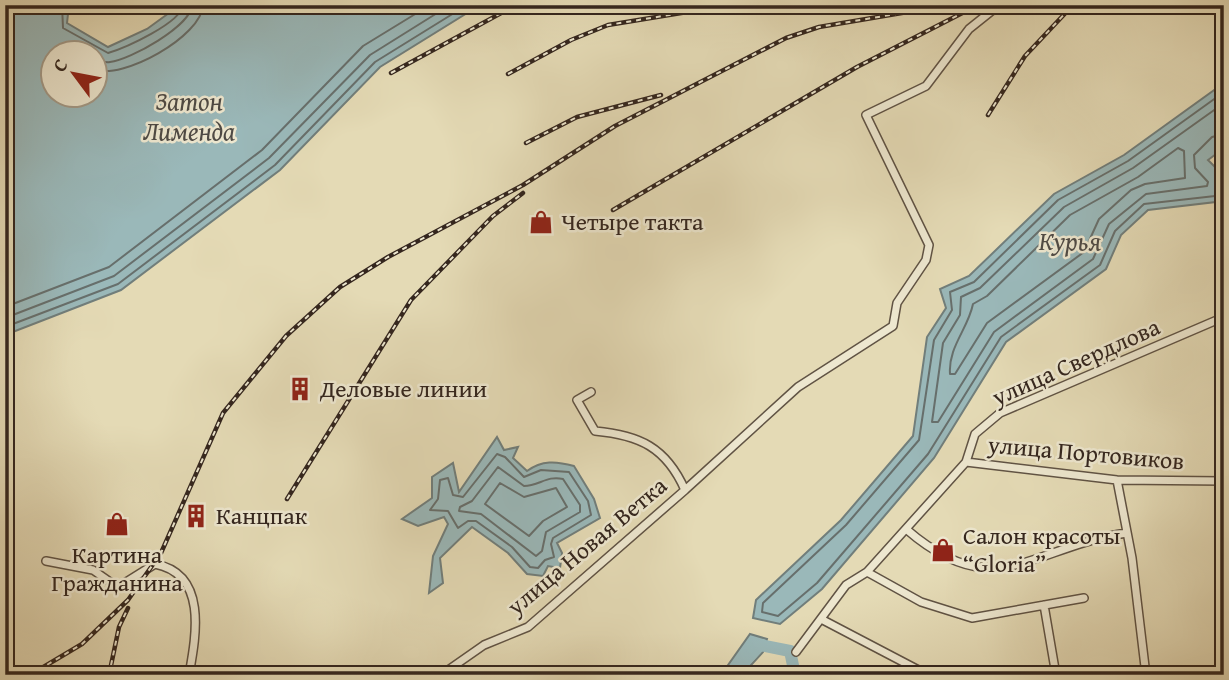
<svg xmlns="http://www.w3.org/2000/svg" width="1229" height="680" font-family="'Gentium Book Plus',serif">
<style>
.water{fill:#9ab8b9;stroke:#717e7b;stroke-width:2;fill-rule:evenodd}
.lines{fill:none;stroke-linecap:round;stroke-linejoin:round}
.shore{stroke:#676f6c;stroke-width:2}
.river{stroke:#9ab8b9;stroke-width:12}
.street-casing{stroke:#605344;stroke-width:10}
.street{stroke:#ede7cf;stroke-width:7}
.rail-casing{stroke:#34261e;stroke-width:4.5}
.rail{stroke:#ede7cf;stroke-width:2;stroke-dasharray:5;stroke-linecap:butt}
.labels{text-anchor:middle;stroke-width:5;stroke-linejoin:round;paint-order:stroke}
.poi-label{font-size:24px;fill:#34261e;stroke:#ede7cf;text-anchor:start}
.street-label{font-size:24px;fill:#34261e;stroke:#ede7cf}
.water-label{font-size:26px;font-style:italic;fill:#4e4a45;stroke:#ede7cf}
</style>
<rect width="100%" height="100%" fill="#e4dab5"/>
<filter id="stains"><feTurbulence type="fractalNoise" baseFrequency=".00286" numOctaves="4"/><feColorMatrix values="0 0 0 0 .2 0 0 0 0 .09 0 0 0 0 .02 0 0 0 .5 -.17"/></filter>
<radialGradient id="worn" r=".72"><stop offset=".6" stop-color="#630" stop-opacity="0"/><stop offset="1" stop-color="#630" stop-opacity=".3"/></radialGradient>
<path class="water" d="M5,5H69L67,23L108,47L147,29L180,5H480L380,67L280,170L121,290L5,335ZM52,52H94V94H52Z
M1224,83V148L1208,160L1217,169L1224,168V201L1148,210L1121,235L1106,269L1006,342L934,458L822,589L780,624L753,618L756,600L841,520L913,436L927,337L946,308L940,289L969,276L1054,194L1124,155Z
M497,437L504,450L518,447L513,458L527,471C542,460 556,461 574,466L594,499L600,518L557,543L562,553L560,568L548,566L543,576L527,574L508,553L472,527L440,558L443,583L429,593L433,556L448,524L444,517L418,526L402,519L432,498V477L453,463L459,492Z
M750,634L767,639L763,652L742,675H721Z"/>
<g class="lines">
<path class="shore" d="M62,5L63,28L108,53C125,48 181,23 183,5
M94,57C99,60 104,63 110,62C130,60 191,26 192,5
M94,69C122,81 202,36 203,5
M1224,92L1128,161L1058,200L974,282L950,292L952,310L934,340L919,440L846,525L763,603L762,612L778,616L817,583L928,454L1001,337L1100,265L1115,231L1144,204L1224,195
M1224,103L1133,168L1064,207L980,288L961,297L960,315L943,343L932,422H938L994,332L1093,259L1109,224L1146,194L1207,186L1208,182L1195,168L1194,155L1212,137L1224,134
M1178,148L1184,151L1185,178L1145,184L1131,190L1099,219L1084,252L987,323L955,374H950C948,347 968,329 973,304L987,296L1070,215L1138,177Z
M5,307L109,267L262,150L363,46L430,5
M5,318L114,276L269,158L370,55L450,5
M5,327L118,284L275,165L375,62L467,5
M497,454L505,457L524,477L541,470L569,472L588,501L591,515L553,538L551,544L554,557L545,560L538,568L530,567L512,547L476,521H468L458,528L448,511L430,510L438,499L440,480L448,478L453,495L463,497Z
M498,467L524,486C539,486 547,475 563,479L580,505V512L546,532L542,551L536,556L481,514L459,511L460,507L472,501Z
M500,483L524,497L556,488L567,507L543,521L529,536L485,504Z"/>
<path class="river" d="M732,675L760,645L790,651L795,675"/>
<g class="street-casing">
<path id="street" d="M966,462L1117,480L1224,481
M1117,480L1132,558L1146,675
M685,490L798,387L893,326L897,303L926,260L929,245L866,115L926,86L969,29L999,5
M906,529C996,607 1032,546 1127,533
M46,561L93,570L113,584H123L155,564C208,574 196,636 189,675
M867,572L921,602L972,618L1084,598
M1044,605L1056,675
M821,619L928,675
M796,652L846,585L867,572L966,462L975,434L1000,413L1224,317
M441,675L484,645L528,627L685,490C666,447 639,435 595,431L577,400L591,392"/>
</g>
<use href="#street" class="street"/>
<g class="rail-casing">
<path id="rail" d="M391,73L516,5
M508,74L571,40L608,25L730,5
M988,115L1025,56L1073,5
M526,143L577,117L661,95
M613,210L857,67L978,5
M287,499L411,300L493,216L523,193
M30,675L82,644L128,600L161,553L223,413L286,336L340,287L388,257L523,185L615,126L786,38L819,27L949,5
M109,675L119,627L128,608"/>
</g>
<use href="#rail" class="rail"/>
</g>
<defs>
<g id="shop-bare" transform="scale(1.89)"><path d="M-5-2.5h2.3a2.7 3.5 0 0 1 5.4 0H5L5.5 6h-11ZM-1.5-2.5h3a1.5 2.3 0 0 0-3 0Z" fill="#8f2418" stroke="#ede7cf" stroke-width="2.5" paint-order="stroke"/></g>
<g id="building-bare" transform="scale(1.89)"><path d="M-4-6H4V6H1V3H-1V6H-4ZM-2.5-4.3h1.7v1.8h-1.7ZM.8-4.3h1.7v1.8H.8ZM-2.5-1h1.7V.8h-1.7ZM.8-1h1.7V.8H.8Z" fill="#8f2418" stroke="#ede7cf" stroke-width="2.5" paint-order="stroke"/></g>
</defs>
<g fill-rule="evenodd">
<use href="#shop-bare" x="541" y="222"/>
<use href="#building-bare" x="300" y="389"/>
<use href="#building-bare" x="196" y="516"/>
<use href="#shop-bare" x="117" y="524"/>
<use href="#shop-bare" x="943" y="550"/>
</g>
<g class="labels">
<g class="poi-label">
<text x="561" y="230">Четыре такта</text>
<text x="320" y="397">Деловые линии</text>
<text x="216" y="524">Канцпак</text>
<text x="963" y="544">Салон красоты<tspan x="963" dy="28">“Gloria”</tspan></text>
<text x="117" y="563" text-anchor="middle">Картина<tspan x="117" dy="28">Гражданина</tspan></text>
</g>
<g class="street-label">
<text transform="translate(1076 362) rotate(-24)" y="8">улица Свердлова</text>
<text transform="translate(1086 453) rotate(5)" y="8">улица Портовиков</text>
<text transform="translate(587 546) rotate(-40)" y="8">улица Новая Ветка</text>
</g>
<g class="water-label">
<text x="189" y="110">Затон<tspan x="189" dy="30">Лименда</tspan></text>
<text x="1070" y="250">Курья</text>
</g>
</g>
<rect width="1229" height="680" fill="none" stroke="#e4dab5" stroke-width="28"/>
<rect x="7" y="7" width="1215" height="666" fill="none" stroke="#34261e" stroke-width="3.5"/>
<rect x="14" y="14" width="1201" height="652" fill="none" stroke="#34261e" stroke-width="2"/>
<g transform="translate(74 74) rotate(302)"><circle r="33" fill="#ede7cf" stroke="#a39a88" stroke-width="2"/>
<path d="M0-5L12 26L0 18L-12 26Z" fill="#8f2418"/>
<text y="-10" font-size="19" font-weight="bold" text-anchor="middle" fill="#34261e">С</text>
</g>
<rect width="100%" height="100%" filter="url(#stains)"/>
<rect width="100%" height="100%" fill="url(#worn)"/>
</svg>
